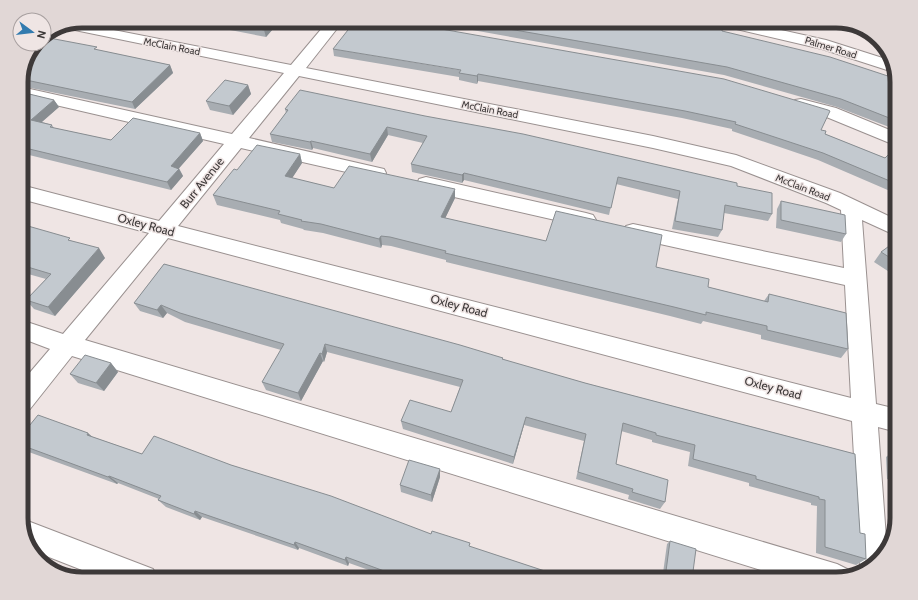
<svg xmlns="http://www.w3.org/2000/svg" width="918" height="600" font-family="Cabin,sans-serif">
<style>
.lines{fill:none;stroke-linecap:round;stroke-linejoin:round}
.minor-casing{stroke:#9a9190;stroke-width:2}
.minor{fill:#fff;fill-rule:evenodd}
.wall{fill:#a8adb2}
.shaded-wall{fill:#888d91}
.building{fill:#c3c9cf;stroke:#888d91}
.labels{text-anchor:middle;stroke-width:3;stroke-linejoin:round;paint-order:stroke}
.far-street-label{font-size:10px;fill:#3d3939;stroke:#efe5e4}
.street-label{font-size:12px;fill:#3d3939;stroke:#efe5e4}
.rim{fill:none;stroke:#3d3939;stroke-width:5}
</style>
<rect width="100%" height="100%" fill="#efe5e4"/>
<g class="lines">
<g class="minor-casing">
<path id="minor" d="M328,21H343L306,68L653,136L736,155L840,193L897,220V236L862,220L876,404L897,409V432L878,427L887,552L866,571L863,572L860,563L852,421L168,238L85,340L837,564L847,569L850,575L836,579H790L72,356L30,409L21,412V383L50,349L21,338V320L63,334L149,233L21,199V185L159,221L224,144L21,97V87L232,134L284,73L65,28L78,23L291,65ZM299,76L653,148L731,166L826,203L841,210L844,268L633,224L626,226L623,231L626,236L633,238L845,285L851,398L178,226L241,148L377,179L384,177L386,173L384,169L249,138Z
M713,21H740L826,40L892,61L895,71L887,70L822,49L715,24Z
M801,99L836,108L897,133V146L824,116L795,108L793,104L795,100Z
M426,177L586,213L593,215L596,220L593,225L586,227L419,189L417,184L419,179Z
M25,520L153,569L158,579H105L31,550L21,522Z"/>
</g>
<use href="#minor" class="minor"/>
</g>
<path class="wall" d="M184,21H280L266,37Z
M422,21H672L722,31L897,79V130L837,107L724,75Z
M805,21H836L870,31L877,39Z
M333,49L821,130L825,134L885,158L897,146V194L818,160L732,131V129L682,118L478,81L477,84L459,80V77L334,56Z
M98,50L170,65L173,73L135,109L21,86V79Z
M248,85L251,94L233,115L210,110L206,101Z
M21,92L54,100L59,107L42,122L52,125L54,128L111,140L200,133L203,141L179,168L183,176L171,190L21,153Z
M285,109L737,186L772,214L768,221L724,213L722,230L718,237L672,229L678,199L616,184L609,215L464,180L462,183L412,172L411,164L423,143L388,135L372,162L313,148L312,150L272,142L270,134L286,113Z
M300,154L302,163L292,178L334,188L455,198L445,218L656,267L708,287L764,301L769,294L848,349L841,358L761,339V335L703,321L701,324L670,316L446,262V260L391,246L382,245L381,248L323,233L304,230L303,229L281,223L280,220L217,205L213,195L237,170Z
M781,201L846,234L841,242L776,228L777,209Z
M21,224L72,241L105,258L55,316L34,309L26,300L46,279L21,272Z
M897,242V277L874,262L881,252Z
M164,264L585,383L855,454L860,533L866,559L856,565L816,553L817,506L811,505V503L749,486V483L688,466L690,452L652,442V440L621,431L616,464L665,502L660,509L628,499L629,495L576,479L584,441L524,425L513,464L403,429L401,421L451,412L460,387L327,352L324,362L323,361L301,401L266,390L262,382L281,350L185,322L167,313L163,318L140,311L134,303Z
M111,363L118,372L104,391L78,383L70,374Z
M21,436L93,437L142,454L231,465L431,534L569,579H394L349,563L348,566L299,548L298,550L202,517L200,520L166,507L158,500L159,499L118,483L117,484L26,451L21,448Z
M891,453L897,455V481L887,479L886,457Z
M440,477L432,502L401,492L400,485Z
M892,535L888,547L887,537Z
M670,541L692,579H681L663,573L667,544Z"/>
<path class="shaded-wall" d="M272,21H280L266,37L264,30Z
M170,65L173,73L135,109L132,102Z
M478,74V81L477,84V76Z
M248,85L251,94L233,115L229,106Z
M54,100L59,107L36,127L31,120Z
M387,127L388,135L372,162L370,154Z
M200,133L203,141L174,174L171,166Z
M311,141L313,148L312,150L310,142Z
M300,154L302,163L287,186L285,176Z
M179,169L183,176L171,190L167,182Z
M464,173V180L462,183V175Z
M455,189V198L441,227V217Z
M381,236L382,245L381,248L379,239Z
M99,248L105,258L55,316L48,307Z
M161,305L167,313L163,318L157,310Z
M325,344L327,352L324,362L322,354Z
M320,353L323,361L301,401L298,393Z
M111,363L118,372L104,391L96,383Z
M526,417L524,425L513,464L514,457Z
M88,433L97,441L87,435Z
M440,469V477L432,502L431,495Z
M109,476L118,483L117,484L108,477Z
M195,511L202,517L200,520L194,514Z
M295,542L299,548L298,550L294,545Z
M346,557L349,563L348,566L345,560Z"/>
<path class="building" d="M220,21H272L264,30Z
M355,21H396L724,79L828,110L830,111L821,130L826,131L825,134L885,158L897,146V184L823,153L735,124L736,122L685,111L478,74L477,76L459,73L461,70L333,49Z
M463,21H672L722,29V31L830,57L897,79V121L841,99L727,67Z
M44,37L97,47L94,49L170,65L132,102L21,79L37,44H44Z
M225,80L248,85L229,106L206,101Z
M300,90L425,116L523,134L737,183V186L772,193V214L725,205L722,230L675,221L680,191L618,177L611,208L464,173L462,175L411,164L427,136L387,127L370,154L311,141L310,142L270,134L288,110L285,109Z
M21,92L54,100L31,120L52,125L50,127L111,140L133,118L200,133L171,166L179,169L167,182L21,147Z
M257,145L300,154L285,176L334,188L349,166L455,189L441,217L546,241L556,211L662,235L656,267L709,279L708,287L768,302L769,294L846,313L848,349L767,330V326L706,312V315L674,307L445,253L446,251L390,237L381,236L379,239L321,224L301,221L302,220L278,214L280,211L213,195L234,169L237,170Z
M781,201L845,215L846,234L781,220Z
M21,224L70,238L68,240L99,248L48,307L26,300L51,274L21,265Z
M896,241L897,242V262L881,252Z
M164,264L460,345L503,358L502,359L585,383L855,454L860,533L865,534L866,559L825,547V500L819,499V497L756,479V476L693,459L695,445L656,435V433L623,423L616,464L668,480L665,502L632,492L633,489L578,472L586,434L526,417L514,457L401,421L410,400L451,412L463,380L325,344L322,354L320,353L298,393L262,382L284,344L180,313L161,305L157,310L134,303Z
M85,355L111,363L96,383L70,374Z
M38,415L88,433L87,435L142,454L154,436L231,465L331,496L431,534L432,531L470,543L469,546L569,579H406L346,557L345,560L295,542L294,545L195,511L194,514L158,500L161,496L109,476L108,477L21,445V436Z
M891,453L897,455V476L892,475Z
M409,460L440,469L431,495L400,485Z
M670,541L696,549L692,579L666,571Z
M779,577L785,579H779Z"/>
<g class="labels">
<g class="far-street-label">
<text transform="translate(172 46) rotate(11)" y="4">McClain Road</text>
<text transform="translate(831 47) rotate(17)" y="4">Palmer Road</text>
<text transform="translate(490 109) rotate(11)" y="4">McClain Road</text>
<text transform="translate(803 187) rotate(21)" y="4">McClain Road</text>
</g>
<g class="street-label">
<text transform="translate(202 183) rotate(-51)" y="4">Burr Avenue</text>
<text transform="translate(146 225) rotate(15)" y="4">Oxley Road</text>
<text transform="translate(459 306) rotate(15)" y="4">Oxley Road</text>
<text transform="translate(773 388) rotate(15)" y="4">Oxley Road</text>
</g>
</g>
<path d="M0 0H918V600H0ZM82 28H836A54 54 0 0 1 890 82V518A54 54 0 0 1 836 572H82A54 54 0 0 1 28 518V82A54 54 0 0 1 82 28Z" fill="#e1d7d6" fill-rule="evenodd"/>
<path class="rim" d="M82 28H836A54 54 0 0 1 890 82V518A54 54 0 0 1 836 572H82A54 54 0 0 1 28 518V82A54 54 0 0 1 82 28Z"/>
<g transform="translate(32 32) rotate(105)"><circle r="19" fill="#efe5e4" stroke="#a8a0a0"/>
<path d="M0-3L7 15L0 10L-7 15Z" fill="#327baf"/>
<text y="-6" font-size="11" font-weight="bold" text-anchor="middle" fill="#3d3939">N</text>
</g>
</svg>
